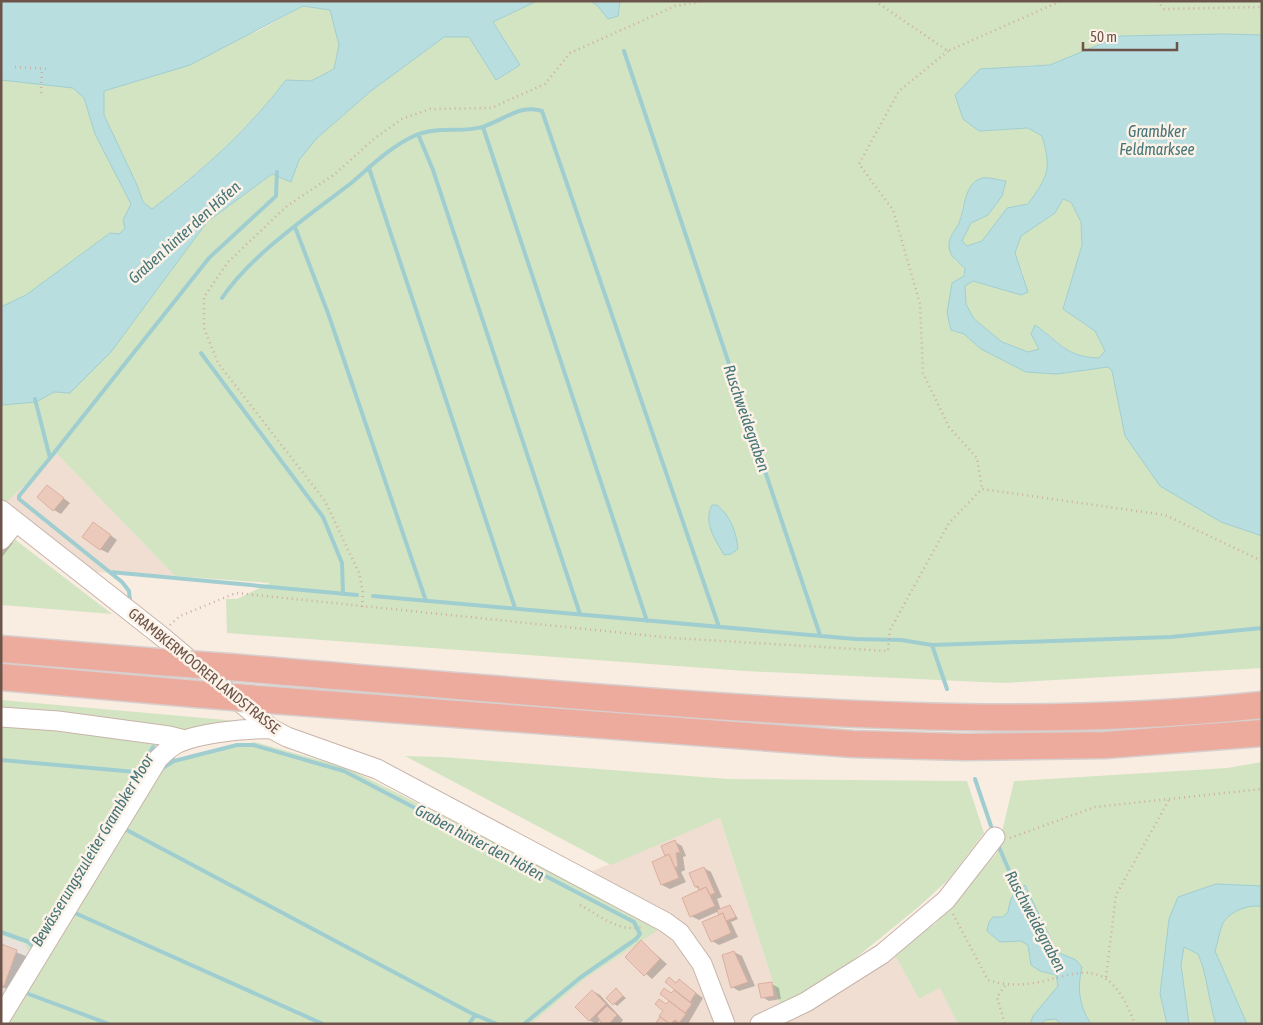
<svg xmlns="http://www.w3.org/2000/svg" width="1263" height="1025" font-family="'Asap Condensed',sans-serif">
<style>
.residential{fill:#efded1}
.industrial{fill:#e8e1dc}
.green{fill:#d3e4c2}
.water{fill:#b9dee0;stroke:#a0ced0;fill-rule:evenodd}
.shadow{fill:#0003}
.lines{fill:none;stroke-linecap:round;stroke-linejoin:round}
.stream{stroke:#a0ced0;stroke-width:4}
.building{fill:#ebcabc;stroke:#dcaf9e}
.minor-casing{stroke:#c8b4aa;stroke-width:21}
.highway-casing{stroke:#d6cfcd;stroke-width:29}
.path{stroke:#cfada0;stroke-width:2.5;stroke-dasharray:1 4;stroke-linecap:butt}
.minor{stroke:#fff;stroke-width:19}
.highway{stroke:#edab9e;stroke-width:26}
.highway-bridge-casing{stroke:#d6cfcd;stroke-width:29;stroke-linecap:butt}
.highway-bridge{stroke:#edab9e;stroke-width:26}
.labels{text-anchor:middle;stroke-width:5;stroke-linejoin:round;paint-order:stroke}
.street-label{font-size:15px;fill:#6d544b;stroke:#fcf2e7}
.water-label{font-size:16px;font-style:italic;fill:#457578;stroke:#fcf2e7}
</style>
<rect width="100%" height="100%" fill="#f9ede1"/>
<path class="residential" d="M57,454L175,576L94,572L6,503Z
M720,818L781,1007L892,950L919,999L940,988L958,1024H531L586,978L657,930L571,880Z"/>
<path class="industrial" d="M1,935L25,944L36,953L1,1008Z"/>
<path class="green" d="M537,1H590L618,16L620,1H1262V35L1120,36L1050,65L1019,66L979,131L1028,128L1042,136C1052,170 1048,176 1028,204L1007,208L982,241L967,246L961,241L971,223L988,215L1002,196L963,205L959,224L951,236L955,261L965,267L952,330L964,334L981,349L1057,374L1108,367L1112,371L1125,436L1221,522L1262,536V668L1003,683L745,671L227,633L226,599H237L270,583L175,576L57,454L6,503L1,499V404L36,402L54,392L70,393L111,352L207,222L272,174L291,182L299,160L317,138L371,91L444,37H469L496,80L520,65L493,22Z
M303,6L330,10L339,45L334,69L311,81L286,80C248,130 202,170 152,209L143,202L137,185L104,115V91L258,31Z
M1,80L73,87L84,98L95,134L132,204L123,220L126,228L119,234L110,233L26,295L1,307Z
M1063,199L1071,202L1081,222L1082,245L1063,309L1095,331L1105,352L1099,358C1065,357 1061,342 1035,325L1031,334L1039,349L1028,352L1002,342L974,319L966,304L965,286L973,281L1021,295L1023,274L1014,253L1021,236L1055,213Z
M13,538L112,614L1,605V556Z
M1,700L238,721L227,726L193,732L1,713Z
M1,723L167,741L36,953L28,950L25,944L1,935Z
M255,742L347,768L571,880L658,930L586,978L531,1024H4L166,764Z
M405,756L442,757L728,779L967,781L984,833L948,880L916,909L836,974L781,1007L720,818L611,865Z
M1262,762V1024H958L940,988L919,999L892,950L935,924L997,853L1014,781L1227,768Z"/>
<path class="water" d="M1,1H537L493,22L520,65L496,80L469,37H444L371,91L317,138L299,160L291,182L272,174L207,222L111,352L70,393L54,392L36,402L2,405L1,307L26,295L110,233L119,234L125,228L123,220L131,204L95,134L84,98L73,88L1,80ZM303,6L330,10L339,45L334,69L311,81L286,80C248,130 202,171 152,209L143,202L137,185L104,115V91L190,65Z
M590,1H620L618,16L608,19L597,5Z
M1224,34L1262,35V536L1221,522L1160,486L1125,436L1112,371L1108,367L1057,374L1026,372L981,349L964,334L951,330L947,313L952,283L964,276L965,268C958,262 950,257 949,247C948,238 954,232 958,225C965,212 963,183 982,178C989,177 999,180 1006,181L1002,196L988,215L971,223L962,241L967,246L982,241L1007,208L1028,204C1048,176 1052,170 1042,136L1028,128L979,131L963,119L955,95L980,69L1050,65L1120,36ZM1063,199L1071,202L1081,222L1082,245L1063,309L1095,331L1105,351L1099,358C1065,357 1060,342 1035,325L1031,334L1039,349L1028,352L1002,342L974,319L966,304L965,286L973,281L1021,295L1028,292L1015,253L1021,236L1055,213Z
M712,505H717C731,517 736,531 738,549L731,554L724,555C715,539 703,523 712,505Z
M1216,884L1262,886V907C1250,903 1229,912 1223,923C1219,932 1218,942 1215,951L1247,1024H1216C1208,1001 1208,976 1198,954L1184,947L1181,965L1189,1024H1167L1160,994L1169,919L1178,897Z
M1025,885L1057,952L1076,960L1082,967C1077,988 1079,1006 1091,1024H1060L1056,1019L1045,1020L1041,1024H1030L1033,1016L1058,986L1056,975L1040,971L1031,965L1028,945L1021,941L1000,942L987,931L989,922L993,917H1003L1008,912C1010,898 1013,892 1025,885Z"/>
<path class="shadow" d="M47,486L70,503L61,514L54,510Z
M101,528L117,540L108,553L100,549Z
M1,534L13,543L1,558Z
M675,842L682,846L686,856L683,857L685,870L681,872L686,882L670,889L662,885L653,862L667,857Z
M704,868L711,872L722,897L717,899L721,910L730,906L738,919L731,922L738,937L719,945L712,941L721,915L719,911L699,920L691,916L701,891L696,887Z
M642,942L667,964L652,979L627,957Z
M1,946L28,957L16,992L1,987Z
M734,952L742,956L755,986L739,991L732,987Z
M669,979L677,983L679,981L703,998L688,1024H657L667,1020L668,1005L676,989Z
M772,984L779,988L781,999L769,1001L762,997Z
M616,990L626,998L617,1006L607,998Z
M593,991L600,995L623,1020L620,1024H604L602,1019L596,1024L589,1020Z"/>
<g class="lines">
<path class="stream" d="M624,51L820,635
M483,127L647,621
M418,134L433,170L580,614
M369,168L515,608
M295,227L329,316L426,601
M222,298C251,255 308,216 350,184C370,167 390,147 414,136C438,125 464,134 485,126C505,119 521,104 542,111L719,627
M201,353L323,517L342,563L343,594
M35,399L50,458L19,496V499L122,582L129,591L130,601
M50,458L209,258L276,196L277,172
M110,572L357,595
M373,596L855,639L901,640L932,645L947,689
M932,645L1171,637L1262,628
M172,758L174,761L237,745H253L344,771L634,922L640,934L636,939L581,977L524,1024
M1,760L136,772
M161,769L174,761
M975,779L991,826
M123,828L471,1013L497,1024
M999,847L1019,894
M91,851L153,747
M75,913L323,1024
M1,932L29,942L34,948
M26,993L109,1024
M469,1024L475,1015"/>
</g>
<path class="building" d="M47,485L64,498L53,511L37,497Z
M93,522L111,535L100,550L82,537Z
M675,840L680,852L676,853L678,866L675,868L669,854L665,856L661,846Z
M669,854L679,878L661,885L652,862Z
M704,867L715,893L710,895L706,887L699,890L698,886L695,887L689,873Z
M706,887L715,906L690,917L682,898Z
M730,905L736,917L726,921L723,913L719,915L717,910Z
M723,913L731,933L711,942L702,922Z
M641,940L660,959L644,976L625,957Z
M1,944L17,950L4,986L1,985Z
M734,951L748,982L731,988L722,955Z
M669,977L676,983L679,979L696,993L690,1002L665,982Z
M772,982L774,996L761,998L758,984Z
M616,988L623,996L613,1005L606,998Z
M664,988L671,993L674,990L692,1004L685,1013L660,994Z
M592,990L606,1004L589,1021L575,1007Z
M659,999L666,1004L669,1001L686,1014L679,1023L675,1020L670,1024L659,1016L663,1011L655,1004Z
M607,1006L617,1015L609,1024H602L597,1016Z
M660,1017L670,1024H655Z"/>
<g class="lines">
<g class="minor-casing">
<path id="minor" d="M1,510L160,635L272,729L287,737L377,769L665,922L680,933L702,964L725,1024
M1,540L16,522
M1,717L58,721L169,736L185,740
M1,1017L158,759C163,754 169,748 176,744C197,733 248,728 272,729
M760,1024L806,1002L882,954L946,900L995,837"/>
</g>
<g class="highway-casing">
<path id="highway" d="M1,649L159,662
M229,667C386,680 543,694 701,705C888,718 1075,725 1262,705
M1,677L196,694
M270,700L853,744L965,747L1105,745L1262,733"/>
</g>
<path class="path" d="M875,1L948,51L1061,1
M1157,1L1164,9L1262,7
M948,51L899,91L859,164L893,210L920,304L923,373L949,427L977,458L982,489
M15,67L48,69
M41,93L42,68
M362,607L363,593L359,573L325,501L218,363L204,328V297L228,262L287,206L335,174L375,138L402,119L430,109L491,108L545,84L570,53L675,6L704,1
M170,625L180,616L236,593L673,638L888,651L890,630L949,523L982,489L1165,515L1262,561
M1010,838L1095,807L1262,789
M580,905C599,915 620,933 642,927
M953,914L988,980C1057,1003 1098,926 1135,1024
M1106,977L1116,895L1170,798
M1005,986L997,997L1005,1024"/>
<use href="#minor" class="minor"/>
<use href="#highway" class="highway"/>
<g class="highway-bridge-casing">
<path id="highway-bridge" d="M159,662L229,667
M196,694L270,700"/>
</g>
<use href="#highway-bridge" class="highway-bridge"/>
</g>
<g class="labels">
<g class="street-label">
<text transform="translate(204 671) rotate(39)" y="5">GRAMBKERMOORER LANDSTRASSE</text>
</g>
<g class="water-label">
<text x="1157" y="137">Grambker<tspan x="1157" dy="18">Feldmarksee</tspan></text>
<text transform="translate(184 232) rotate(-42)" y="6">Graben hinter den Höfen</text>
<text transform="translate(747 418) rotate(71)" y="6">Ruschweidegraben</text>
<text transform="translate(480 842) rotate(28)" y="6">Graben hinter den Höfen</text>
<text transform="translate(92 850) rotate(-59)" y="6">Bewässerungszuleiter Grambker Moor</text>
<text transform="translate(1036 921) rotate(62)" y="6">Ruschweidegraben</text>
</g>
</g>
<rect width="1263" height="1025" fill="none" stroke="#6d544b" stroke-width="5"/>
<path d="M1083 42v8h94v-8" fill="none" stroke="#6d544b" stroke-width="2.5"/>
<text x="1090" y="42" font-size="15" fill="#6d544b" stroke="#fcf2e7" stroke-width="4" paint-order="stroke">50 m</text>
</svg>
